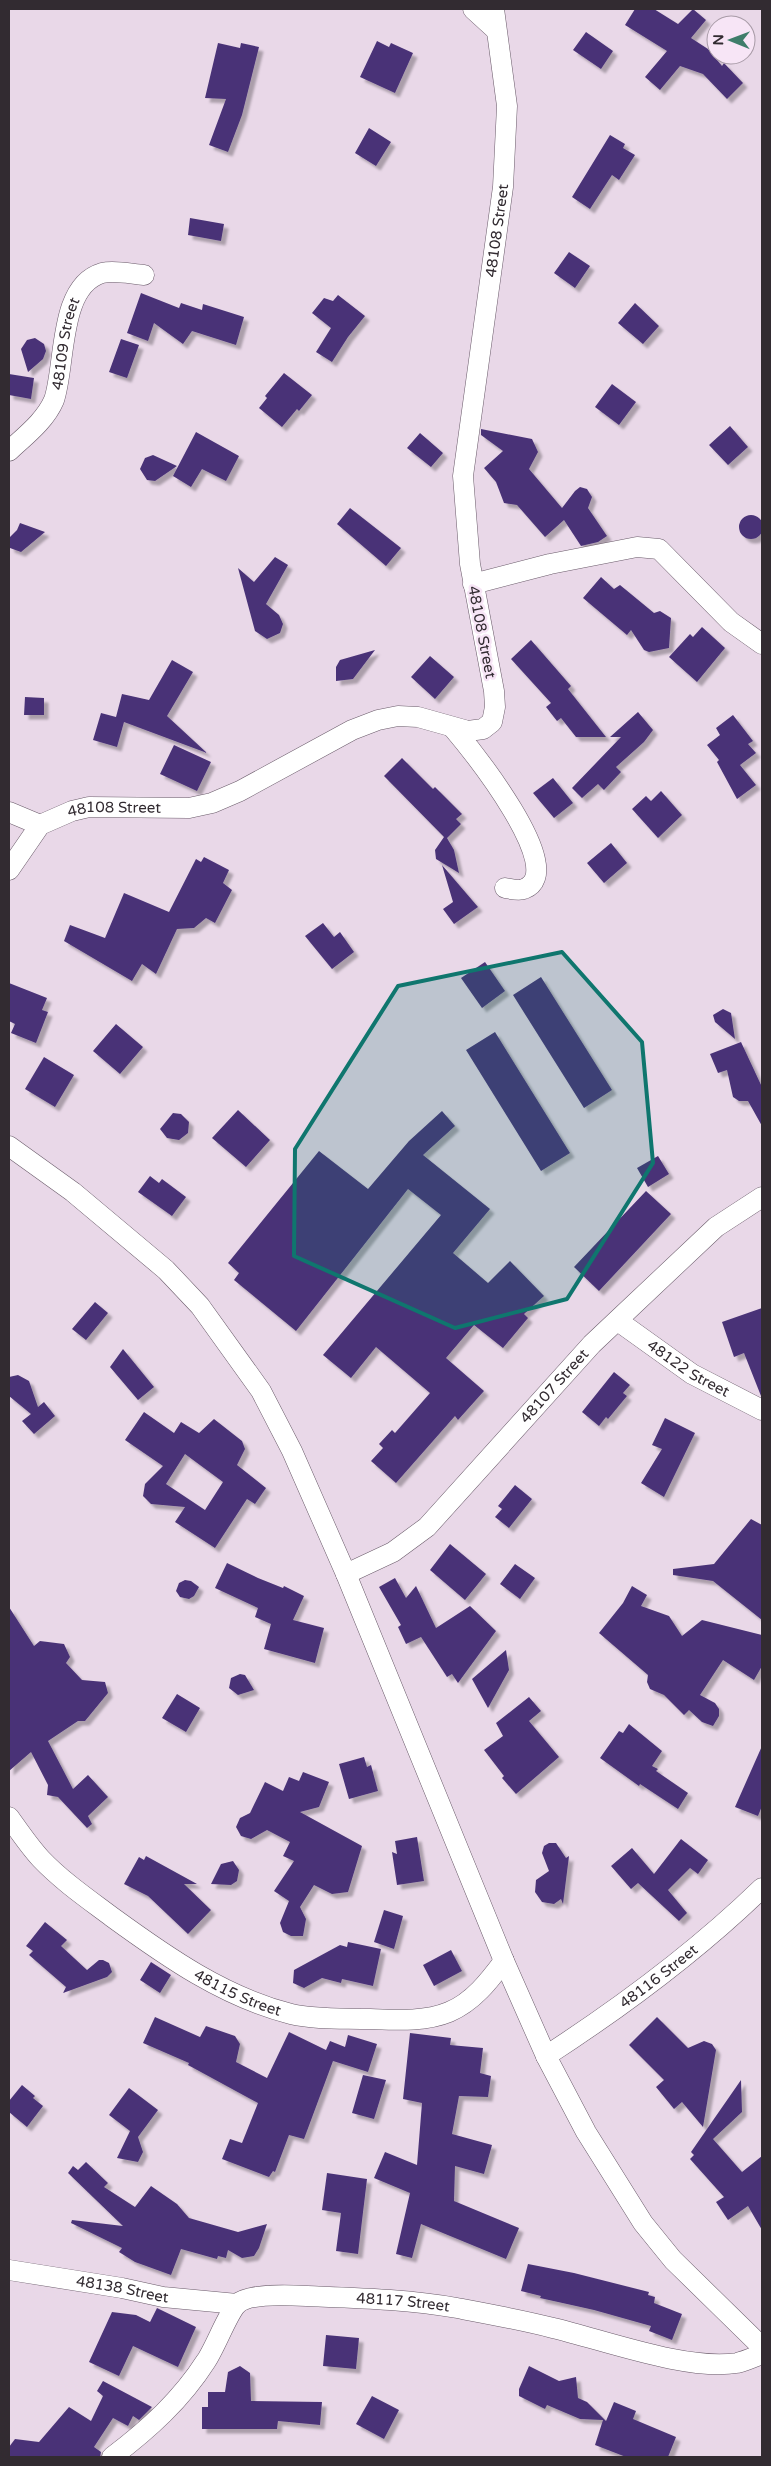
<svg xmlns="http://www.w3.org/2000/svg" width="771" height="2466" font-family="'Varela Round',sans-serif">
<style>
.building{fill:#4a3377;fill-rule:evenodd;filter:url(#shadow)}
.lines{fill:none;stroke-linecap:round;stroke-linejoin:round}
.minor-casing{stroke:#6a5b6a;stroke-width:21}
.minor{stroke:#fff;stroke-width:20}
.marked{fill:#0f766e;fill-opacity:0.2;stroke:#0f766e;stroke-width:4;stroke-linejoin:round}
.labels{text-anchor:middle;stroke-width:5;stroke-linejoin:round;paint-order:stroke}
.street-label{font-size:15px;fill:#322b31;stroke:#f7e5f6}
</style>
<defs>
<filter id="shadow"><feDropShadow dx="4.5" dy="4.5" stdDeviation="1" flood-color="#0004"/></filter>
</defs>
<rect width="100%" height="100%" fill="#e9d8e8"/>
<path class="building" d="M635,9H654L678,24L693,9L706,20L691,38L708,49L722,66L724,63L743,83L727,99L703,74L680,66L660,90L645,77L667,51L625,25Z
M586,32L613,51L601,69L573,50Z
M377,41L389,47L391,43L413,53L395,93L360,77Z
M218,43L240,48L241,43L259,47L242,115L228,152L209,145L226,99L205,98Z
M369,128L391,142L376,166L355,153Z
M610,135L625,144L623,148L635,155L619,180L612,175L590,209L572,197Z
M190,218L224,224L221,241L188,235Z
M569,252L590,266L575,288L554,273Z
M141,293L179,308L181,303L202,310L203,304L244,317L236,345L192,331L183,344L154,323L148,341L127,333Z
M338,295L365,316L348,337L332,362L316,352L331,328L312,313L324,298L333,301Z
M635,303L659,326L643,344L618,323Z
M35,338L44,344L46,351L43,359L28,372L21,349L27,340Z
M121,339L139,345L127,378L109,372Z
M284,373L312,395L299,411L297,409L282,427L259,408L267,398L265,396Z
M9,374L34,378L31,399L9,395Z
M612,384L636,402L619,425L595,407Z
M730,426L748,447L728,465L709,445Z
M481,429L532,439L538,452L529,469L562,508L575,491L580,487L587,489L592,497L588,508L607,536L598,542L581,546L564,520L545,537L517,505L504,503L496,482L484,468L503,451L481,435Z
M196,432L239,456L226,481L202,469L191,487L173,476Z
M420,433L443,453L431,467L407,448Z
M153,455L177,466L155,481L147,480L140,469L145,458Z
M350,508L401,548L386,566L337,524Z
M739 527a12 12 0 1 1 24 0a12 12 0 1 1-24 0Z
M20,523L45,532L21,552L10,548L9,538L17,530Z
M275,557L288,565L266,604L279,615L283,624L280,633L267,639L255,631L238,568L254,582Z
M601,577L614,589L620,585L654,613L660,611L671,618L669,648L649,652L644,650L631,630L627,635L583,598Z
M702,627L725,648L697,682L669,657L690,634L693,637Z
M531,640L571,686L568,689L606,737H576L561,718L557,721L546,707L551,703L511,659Z
M375,650L353,679L336,681V667L340,660Z
M430,656L454,677L435,699L411,677Z
M172,660L193,672L167,716L207,753L124,722L117,747L93,740L101,713L116,717L122,694L149,700Z
M25,697L44,698V715H24Z
M638,712L653,730L644,742L616,767L621,772L604,790L598,784L582,798L572,788L621,737H610Z
M733,715L753,741L748,744L756,753L740,765L756,785L737,799L717,762L719,760L707,745L720,735L716,728Z
M174,745L211,762L197,791L160,774Z
M402,758L433,789L435,787L462,814L456,819L461,824L447,838L454,850L459,873L436,859L435,850L444,837L384,776Z
M553,778L573,803L554,818L533,793Z
M661,791L682,815L658,838L632,809L646,796L651,801Z
M611,843L627,863L604,883L587,863Z
M204,857L229,870L223,883L232,890L215,923L206,918L194,928L177,929L156,974L142,964L132,981L64,941L70,925L105,938L124,893L169,912L196,859L201,862Z
M442,865L478,907L454,924L443,909L453,902Z
M323,923L334,937L340,932L354,952L332,969L305,936Z
M485,962L505,991L482,1008L461,978Z
M541,977L612,1090L584,1108L513,995Z
M9,983L47,998L42,1010L48,1012L36,1043L11,1033L15,1024L9,1021Z
M723,1009L731,1013L735,1039L715,1022L713,1015Z
M116,1024L143,1047L120,1074L93,1051Z
M495,1032L570,1153L541,1171L466,1050Z
M741,1042L762,1087V1126L748,1101H739L733,1097L727,1070L718,1073L710,1054Z
M44,1057L74,1075L55,1107L25,1089Z
M238,1110L270,1140L246,1167L212,1138Z
M442,1111L455,1126L423,1155L490,1209L453,1253L488,1283L510,1261L544,1296L524,1314L528,1318L503,1348L474,1325L446,1358L484,1391L458,1420L455,1416L396,1483L371,1461L383,1448L379,1444L392,1430L395,1433L430,1393L376,1347L351,1378L323,1355L441,1215L408,1189L296,1331L234,1280L239,1273L228,1263L319,1151L368,1189L409,1141Z
M173,1113L181,1114L189,1122L188,1133L179,1140L167,1138L160,1129Z
M658,1156L669,1174L648,1187L637,1168Z
M150,1176L159,1183L162,1179L186,1197L172,1216L138,1192Z
M646,1191L671,1214L599,1291L574,1267Z
M95,1302L108,1313L86,1340L72,1329Z
M762,1308V1396H761L744,1353L734,1357L722,1322Z
M123,1349L154,1387L138,1400L110,1367Z
M614,1372L630,1385L623,1393L627,1396L608,1419L606,1417L599,1426L582,1412Z
M18,1375L29,1381L38,1407L44,1402L55,1416L34,1434L22,1421L31,1414L9,1396V1377Z
M144,1412L174,1433L181,1422L199,1433L214,1419L242,1441L245,1449L237,1465L266,1488L255,1504L247,1499L215,1548L175,1522L185,1507L151,1504L143,1496L145,1484L163,1466L125,1440ZM185,1454L223,1482L205,1510L166,1484Z
M665,1418L695,1433L664,1497L641,1483L662,1449L652,1445Z
M515,1485L532,1499L509,1528L495,1517L502,1509L498,1506Z
M751,1519L762,1525V1620L713,1581L673,1575V1569L714,1564Z
M450,1544L486,1574L465,1600L430,1570Z
M227,1563L258,1578L283,1588L284,1586L304,1596L293,1620L324,1628L315,1663L264,1649L271,1624L255,1617L258,1608L215,1588Z
M515,1564L535,1578L520,1599L500,1584Z
M395,1578L406,1598L416,1586L436,1628L470,1606L496,1631L458,1683L452,1674L447,1677L421,1637L406,1644L398,1627L401,1625L379,1587Z
M185,1580L191,1581L199,1587L194,1596L189,1599L180,1597L176,1591L179,1583Z
M632,1586L647,1595L641,1606L669,1616L682,1636L702,1620L762,1635V1666L754,1680L723,1660L700,1695L715,1703L719,1709V1716L713,1726L702,1722L689,1710L684,1715L664,1695L650,1689L647,1682L648,1675L599,1633L623,1603Z
M9,1607L34,1646L40,1641L64,1644L70,1657L66,1663L82,1680L105,1682L108,1693L85,1721H78L48,1741L73,1789L88,1775L108,1797L88,1816L92,1824L87,1828L58,1797L47,1795L48,1785L31,1752L9,1771Z
M506,1650L509,1670L488,1708L472,1679Z
M240,1674L245,1675L254,1690L238,1695L229,1688L231,1678Z
M177,1694L200,1708L186,1732L162,1718Z
M529,1697L541,1711L529,1721L559,1757L516,1794L502,1778L504,1776L484,1750L503,1736L496,1723Z
M629,1724L662,1751L652,1766L658,1769L656,1771L688,1793L678,1809L640,1784L639,1786L600,1758L619,1731L623,1733Z
M762,1746V1806L758,1816L735,1807Z
M364,1757L367,1767L371,1765L378,1791L349,1799L339,1764Z
M303,1772L329,1782L319,1807L300,1812L362,1846L348,1892L332,1894L314,1885L300,1907L306,1919L303,1936H291L283,1932L280,1923L289,1901L274,1891L294,1861L283,1856L290,1842L267,1830L251,1839L241,1836L236,1827L240,1818L250,1813L265,1782L283,1791L289,1777L299,1781Z
M417,1837L424,1881L397,1885L392,1852L397,1854L395,1841Z
M681,1839L708,1860L698,1874L690,1868L668,1890L687,1913L679,1921L638,1883L631,1889L611,1866L632,1848L654,1874Z
M549,1843H556L566,1858L569,1856L563,1904L561,1899L554,1904L542,1902L535,1892L536,1880L549,1871L542,1853L544,1846Z
M146,1856L197,1884H184L211,1910L188,1934L148,1896L124,1884L139,1857L144,1860Z
M233,1861L239,1870L237,1881L231,1885L211,1884L221,1864Z
M384,1910L403,1916L394,1949L374,1942Z
M45,1922L67,1940L61,1946L87,1970L99,1960H103L109,1963L112,1972L107,1977L63,1993L66,1987L29,1955L33,1951L26,1946Z
M348,1942L381,1949L373,1986L342,1979L341,1983L322,1978L304,1988L293,1983L294,1970L340,1945L347,1947Z
M451,1950L462,1971L434,1986L423,1965Z
M151,1962L171,1975L160,1993L140,1980Z
M155,2017L200,2037L206,2026L235,2036L240,2044L236,2062L267,2078L289,2032L326,2050L330,2041L345,2047L348,2035L377,2044L368,2072L333,2061L304,2139L289,2135L275,2172L273,2171L269,2177L222,2159L230,2139L242,2143L258,2103L188,2065L189,2063L143,2043Z
M657,2017L688,2048L704,2041L712,2044L716,2050L703,2127L682,2102L674,2109L656,2087L664,2080L629,2045Z
M410,2033L451,2038L450,2045L483,2048L480,2073L491,2076L488,2097L459,2096L452,2134L492,2145L484,2174L455,2166L454,2201L519,2228L506,2259L421,2224L412,2258L396,2254L410,2193L374,2178L385,2152L417,2165L422,2103L403,2099Z
M363,2075L386,2080L374,2119L352,2113Z
M741,2080L742,2112L713,2139L742,2172L762,2156V2230L748,2206L728,2220L716,2202L724,2197L690,2159L694,2155L691,2152Z
M22,2085L35,2096L33,2098L43,2106L27,2127L9,2112V2101Z
M129,2088L158,2110L138,2137L143,2152L138,2162L117,2158L130,2131L109,2115Z
M86,2162L108,2183L104,2187L135,2207L151,2186L177,2204L189,2218L238,2232L267,2224L259,2248L254,2256L242,2258L228,2250L226,2258L218,2256L217,2259L181,2249L171,2275L135,2262L119,2252L122,2248L71,2223L72,2220L123,2226L68,2173L73,2166L78,2170Z
M327,2173L367,2179L358,2254L336,2251L341,2213L322,2210Z
M528,2264L574,2273L649,2292L648,2295L655,2297L654,2303L682,2314L672,2340L649,2331L651,2326L594,2310L540,2298L541,2296L521,2291Z
M157,2308L196,2327L178,2367L133,2346L119,2376L89,2362L112,2312L136,2315L150,2322Z
M326,2335L359,2338L356,2369L323,2366Z
M240,2366L250,2373L251,2401L322,2402L320,2425L278,2421L277,2429H202V2407H208V2392H225L228,2372Z
M529,2366L559,2381L576,2377L578,2398L587,2402L606,2421L614,2402L636,2411L633,2419L676,2437L668,2457H626L595,2445L603,2420L580,2419L547,2405L545,2409L519,2396V2389Z
M103,2381L152,2407L139,2420L133,2416L128,2426L113,2418L94,2447L101,2452L100,2457H9V2447L15,2439L39,2442L69,2407L91,2421L103,2396L97,2391Z
M372,2396L399,2410L384,2439L356,2424Z"/>
<g class="lines">
<g class="minor-casing">
<g id="minor">
<path d="M473,9L496,30"/>
<path id="s1" d="M9,451C25,436 45,421 54,400C66,365 58,286 102,273C115,270 131,274 144,275"/>
<path d="M473,584L550,564L637,547L659,549L731,622L762,644"/>
<path d="M453,728C469,747 571,872 524,889C519,891 511,889 505,888"/>
<path d="M9,812L40,825"/>
<path id="s2" d="M9,870L40,825L72,811L89,807L189,808L212,803L240,791L352,730L378,720L398,716L418,717L468,731L483,729L492,722L495,707L494,691L470,564L463,476L503,187L507,106L494,9"/>
<path d="M9,1146L73,1192L166,1270L200,1306L261,1391L292,1451L346,1574L504,1961L546,2056L586,2132L643,2223L673,2260L762,2347"/>
<path id="s3" d="M618,1321L692,1374L762,1410"/>
<path id="s4" d="M346,1574L393,1552L427,1527L592,1344L716,1227L762,1197"/>
<path id="s5" d="M9,1817C19,1831 29,1846 41,1859C62,1881 88,1899 112,1917C167,1957 224,1997 291,2014C316,2020 345,2018 370,2019C396,2020 425,2022 449,2012C473,2002 489,1981 504,1961"/>
<path id="s6" d="M546,2056C623,2006 696,1952 762,1888"/>
<path id="s7" d="M9,2270L122,2288L163,2297L237,2304"/>
<path id="s8" d="M112,2457C149,2429 181,2400 206,2361C215,2348 228,2313 237,2304C249,2293 290,2295 307,2296C357,2298 407,2299 457,2308C489,2314 522,2320 553,2328C604,2340 687,2371 737,2363C746,2361 754,2357 762,2354"/>
</g>
</g>
<use href="#minor" class="minor"/>
</g>
<path class="marked" d="M562,952L642,1042L653,1163L567,1299L455,1328L294,1256L295,1149L398,986Z"/>
<g class="labels">
<g class="street-label">
<text dy="5" stroke="none"><textPath href="#s2" startOffset="1032">48108 Street</textPath></text>
<text dy="5" stroke="none"><textPath href="#s1" startOffset="126">48109 Street</textPath></text>
<text transform="translate(482 632) rotate(79)" y="5">48108 Street</text>
<text dy="5" stroke="none"><textPath href="#s2" startOffset="132">48108 Street</textPath></text>
<text dy="5" stroke="none"><textPath href="#s3" startOffset="85">48122 Street</textPath></text>
<text dy="5" stroke="none"><textPath href="#s4" startOffset="284">48107 Street</textPath></text>
<text dy="5" stroke="none"><textPath href="#s6" startOffset="138">48116 Street</textPath></text>
<text dy="5" stroke="none"><textPath href="#s5" startOffset="292">48115 Street</textPath></text>
<text dy="5" stroke="none"><textPath href="#s7" startOffset="115">48138 Street</textPath></text>
<text dy="5" stroke="none"><textPath href="#s8" startOffset="368">48117 Street</textPath></text>
</g>
</g>
<rect width="771" height="2466" fill="none" stroke="#322b31" stroke-width="20"/>
<g transform="translate(731 40) rotate(271)"><circle r="24" fill="#f7e5f6" stroke="#a89ba7"/>
<path d="M0-4L9 19L0 12L-9 19Z" fill="#3e7d6a"/>
<text y="-8" font-size="14" font-weight="bold" text-anchor="middle" fill="#322b31">N</text>
</g>
</svg>
